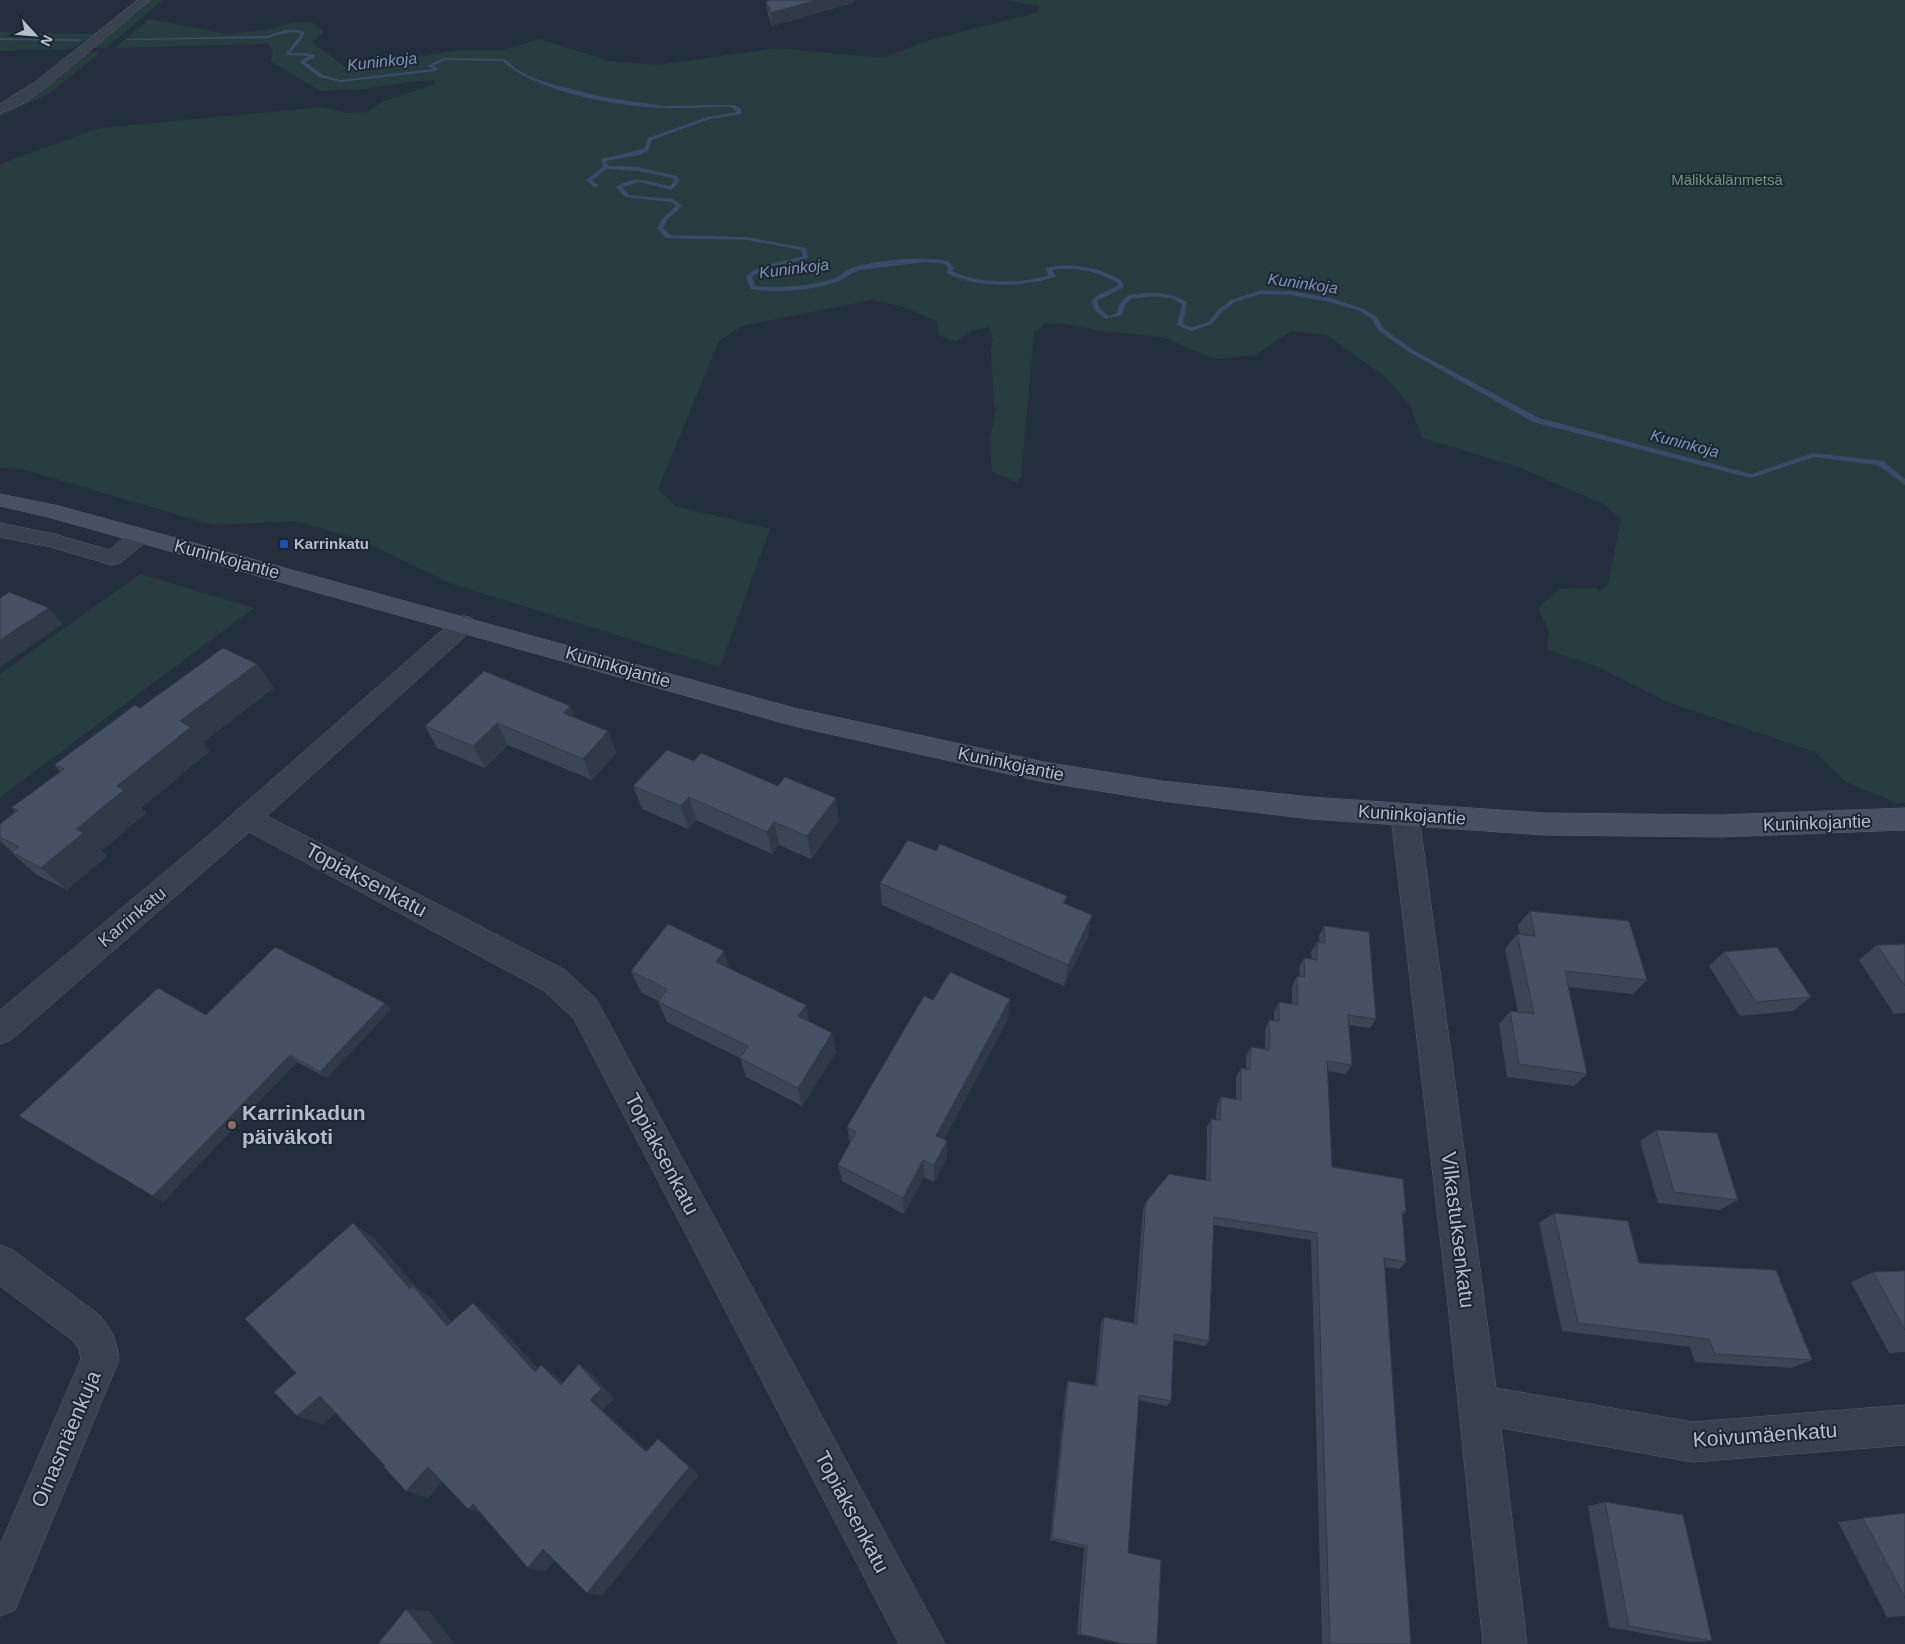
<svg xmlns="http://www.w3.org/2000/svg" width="1905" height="1644" font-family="Arial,sans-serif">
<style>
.green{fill:#263c3f}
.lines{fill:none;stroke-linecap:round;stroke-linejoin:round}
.stream{fill:#394c67;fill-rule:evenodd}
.street-casing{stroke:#565f6c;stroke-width:1}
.secondary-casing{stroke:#565f6c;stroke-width:1}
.street{fill:#38414e;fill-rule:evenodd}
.secondary{fill:#465061;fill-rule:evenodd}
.wall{fill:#3b4654}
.shaded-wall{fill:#303945}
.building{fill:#455162;stroke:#303945}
.transit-dot{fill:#1a4fb4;stroke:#1d2633;stroke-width:2}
.education-dot{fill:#8d6e63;stroke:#1d2633;stroke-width:2}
.labels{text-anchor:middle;stroke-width:4;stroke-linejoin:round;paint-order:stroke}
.far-park-label{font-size:15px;fill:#6b9a76;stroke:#1d2633}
.far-poi-label{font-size:15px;font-weight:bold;fill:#b4bcc9;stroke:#1d2633;text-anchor:start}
.far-water-label{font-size:16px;font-style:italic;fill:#7c92b1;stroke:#1d2633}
.street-label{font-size:18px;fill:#b4bcc9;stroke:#1d2633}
.near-street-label{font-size:21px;fill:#b4bcc9;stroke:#1d2633}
.near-poi-label{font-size:21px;font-weight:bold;fill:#b4bcc9;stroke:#1d2633;text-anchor:start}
</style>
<rect width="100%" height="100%" fill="#242f3e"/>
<path class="green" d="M153,0H163L106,48H93Z
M1005,0H1905V803H1897L1846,782L1815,752L1668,702L1596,666L1547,650L1549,632L1538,608L1560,589L1596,588L1600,591L1608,585L1621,519L1603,504L1516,466L1422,438L1410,405L1384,376L1327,335L1291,331L1255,355L1215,359L1162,337L1101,331L1064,324L1046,323L1034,333L1021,477L1017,482L992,472L990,440L996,407H994L991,351L993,340L989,327L972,330L956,342L938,335L937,321L901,306L872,300L742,326L719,341L658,489L675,506L770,529L720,667L449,583L359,539L294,521L213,525L22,469L0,468V164L100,128L322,107L347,113L367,112L384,101L435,84V80L408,82L365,89L321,91L271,62L273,50L268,44L115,48L149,19L227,34L266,30L295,22L313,23L324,32L312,42L348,69L458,50H504L539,39L610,61L658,65L778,48L882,58L930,40L1039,12V6Z
M0,32L84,34H94L72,49L0,51Z
M89,52H101L50,93L0,117V113L30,99Z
M140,574L254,608L0,797V674Z"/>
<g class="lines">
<path class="stream" d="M285,30H297L304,32L303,37L290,53H306L315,55V57L305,62L323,75L341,80L433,69L427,66L444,58L504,59L516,69L533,78L555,85L603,97L663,106L734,105L741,109V114L710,119L652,140L648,151L639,155L606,161L608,166L638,167L677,176L680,181L671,190L640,182L622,187L629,195L673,199L681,205V207L668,219L663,228L670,235L747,237L806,248L808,258C789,265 768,263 752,277L755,286C780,289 809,286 833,279C839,277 843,272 849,269C868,261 930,254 949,262L954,268L952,271C976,284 1024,284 1049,275L1045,269L1046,268C1073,262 1097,267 1121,280L1124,287L1097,301L1100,309L1109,316L1117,313L1119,305L1127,296C1147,291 1169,291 1187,302L1183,324L1191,327L1208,322L1218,310L1231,300L1261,290L1290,291L1331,298L1364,309L1377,317L1384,329L1413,350L1539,418L1751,474L1813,453L1883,461L1905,479V485L1878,465L1814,457L1751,478L1533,422L1409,352L1379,331L1372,319L1360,311L1330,302L1290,295L1261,294L1235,302L1222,312L1212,324L1191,331L1177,325L1182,304C1167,294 1148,296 1131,299L1125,305L1122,315L1106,319L1095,311L1091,301L1098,295L1118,286L1116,282C1096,271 1075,266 1052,270L1056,276L1055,277C1025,287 976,289 947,273L948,268L945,264L926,262L860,270C851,272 847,278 839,281C816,290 775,294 751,289L746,277C762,260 783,264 803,256L801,250L747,240L666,238L657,228L664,217L676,206L671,202L625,197L616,187C634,174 650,182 670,186L674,181L673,178L638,171L607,169L592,180L598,185V187H594L586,180L603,167L601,159L644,149L648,138L707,117L737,112L731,107C709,106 688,109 666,108C621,107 535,92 503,61L445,60L433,66L438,68L435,71L341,82L319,77L300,62L309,56L285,55L299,37L300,33C288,31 279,34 268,38L128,40L126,39L267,36Z
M0,38L79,39L81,40L79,41L0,40Z"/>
<g class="street-casing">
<path id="street" d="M138,0H151L45,88L24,103L0,113V104L35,82Z
M0,523L54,534L109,550C121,541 133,527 150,531L153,536L120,563L112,565L51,547L0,537Z
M464,616L472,618L476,624L472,630L267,816L565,970L596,999L945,1644H899L574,1019L543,990L249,832L11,1040L0,1044V1010L209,835L456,618Z
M1405,805L1415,808L1419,816L1496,1388L1693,1422L1905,1405V1445L1693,1462L1501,1428L1527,1644H1483L1448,1304L1391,816L1395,808Z
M0,1245L13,1250L98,1314C113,1330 116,1339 119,1360L15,1610L0,1616V1545L81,1359L79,1349L72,1340L0,1286Z"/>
</g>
<g class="secondary-casing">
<path id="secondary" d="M0,494L59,506L794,708L1044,762L1162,781L1311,797L1544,813L1720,815L1905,808V830L1720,837L1544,835L1311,819L1162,801L1044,782L794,726L48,517L0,506Z"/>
</g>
<use href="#street" class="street"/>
<use href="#secondary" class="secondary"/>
</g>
<path class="wall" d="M766,2L852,3L772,26L768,14Z
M257,664L274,688L203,742L210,751L141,808L146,813L101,851L107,856L67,890L37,875L11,852H12L0,841V824L16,812L11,808L61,772L54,765L140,708Z
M575,718L608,731L616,753L592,780L508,745L485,768L437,748L425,726Z
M633,786L839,821L811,859L779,845L772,854L696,820L688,829L642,809Z
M880,883L1065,904L1088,937L1064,986L882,905Z
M1530,911L1647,980L1633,994L1568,987L1587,1074L1574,1086L1507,1077L1499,1024L1510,1011L1518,1012L1505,949L1517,934L1520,935L1518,925Z
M1324,926L1376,1019L1370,1028L1349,1025L1352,1065L1346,1074L1327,1071L1332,1167L1406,1212L1402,1216L1406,1262L1399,1269L1385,1267L1411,1644H1322L1311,1240L1213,1225L1209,1341L1205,1346L1173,1340L1171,1401L1167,1406L1138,1400L1128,1553L1157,1644H1121L1077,1634L1084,1548L1050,1540L1066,1386L1068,1381L1095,1386L1101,1323L1104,1317L1134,1323L1143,1210L1146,1202L1206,1180L1207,1127L1211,1119H1216L1217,1105L1221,1097L1236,1099V1077L1241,1068L1246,1069V1056L1251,1047L1265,1049V1030L1269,1020L1274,1021V1012L1279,1002L1292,1004V986L1297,976L1300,977L1299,968L1304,958L1312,959L1311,952L1317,942H1319V936Z
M1905,944V1013L1894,1014L1859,960L1877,945Z
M1724,952L1811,997L1793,1011L1740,1016L1709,966Z
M730,969L809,1022L832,1033L836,1052L802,1106L746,1077L740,1058L667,1022L658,1002V1001L641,992L631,971Z
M933,1000L1008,1019L944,1139L947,1141V1158L934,1182L924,1177L904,1214L842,1181L838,1165L850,1143L847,1127Z
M385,1003L391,1009L327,1078L297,1062L163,1202L206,1015Z
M1656,1130L1738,1200L1720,1210L1658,1203L1640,1141Z
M1554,1213L1639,1263L1812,1360L1791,1368L1695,1362L1690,1347L1562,1331L1539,1223Z
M1905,1271V1352L1889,1353L1851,1282L1873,1272Z
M1605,1502L1712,1641L1690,1642L1609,1627L1588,1506Z
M1905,1513V1616L1887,1617L1838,1522Z"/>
<path class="shaded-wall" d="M817,0H856L852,3L772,26L771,13Z
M49,608L63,624L0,667V640Z
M257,664L274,688L203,742L210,751L141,808L146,813L101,851L107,856L67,890L41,868L76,829L180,721Z
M570,706L579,728L563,713Z
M497,723L508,745L485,768L473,746Z
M608,731L616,753L592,780L583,759Z
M689,797L696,820L688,829L681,806Z
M836,798L839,821L811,859L807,836Z
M774,822L779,845L772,854L767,832Z
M1067,896L1063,917V903Z
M1092,915L1088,937L1064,986L1068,965Z
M724,951L731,972L716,962Z
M1010,999L1008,1019L937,1153L936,1136Z
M385,1003L391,1009L327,1078L320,1072Z
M806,1005L810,1025L798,1016Z
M832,1033L836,1052L802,1106L798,1088Z
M290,1055L297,1062L163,1202L153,1196Z
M947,1141V1158L934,1182V1165Z
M923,1160L924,1177L904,1214L903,1198Z
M353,1223L374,1238L417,1288L433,1299L466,1339L447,1326L410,1289Z
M473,1303L490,1316L550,1382L535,1372Z
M579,1364L593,1375L614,1399L603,1410L658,1460L646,1452L590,1400Z
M541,1365L556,1376L576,1395L561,1385Z
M320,1396L344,1406L323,1425L297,1416Z
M658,1439L670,1448L699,1475L602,1596L587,1593Z
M428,1467L449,1475L428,1498L406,1491Z
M473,1504L487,1515L468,1509Z
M543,1549L560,1554L545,1572L528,1568Z
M406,1609L429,1611L455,1644H434Z"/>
<path class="building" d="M769,0H817L771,13L766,2Z
M9,592L49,608L0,640V598Z
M223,648L257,664L180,721L191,727L117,786L124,790L76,829L83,833L41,868L11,852L19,847L0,837V824L18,810L11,808L64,769L54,765L135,705L140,708Z
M484,671L570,706L563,713L608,731L583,759L497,723L473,746L425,726Z
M667,750L694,761L701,753L778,786L785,777L836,798L807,836L774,822L767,832L689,797L681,806L633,786Z
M908,840L936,851L940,844L1067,896L1063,903L1092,915L1068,965L880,883Z
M1530,911L1629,921L1647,980L1565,971L1587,1074L1519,1064L1510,1011L1534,1014L1517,934L1535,936Z
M668,924L724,951L716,962L806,1005L798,1016L832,1033L798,1088L740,1058L748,1046L658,1002L667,989L631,971Z
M1324,926L1369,932L1376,1019L1348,1015L1352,1065L1327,1061L1332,1167L1403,1179L1406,1212L1402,1211L1406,1262L1384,1258L1411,1644H1330L1317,1233L1214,1217L1209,1341L1174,1334L1171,1401L1139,1395L1128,1553L1161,1560L1157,1644H1125L1080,1634L1087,1546L1052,1538L1068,1381L1097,1386L1104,1317L1137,1324L1146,1202L1169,1174L1210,1181L1211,1119L1220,1120L1221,1097L1241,1100V1068L1250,1070L1251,1047L1270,1050L1269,1020L1279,1021V1002L1298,1005L1297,976L1305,977L1304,958L1317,960V942L1325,943Z
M1905,944V986L1877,945Z
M275,947L385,1003L320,1072L290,1055L153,1196L19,1116L158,988L206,1015Z
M1777,947L1811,997L1756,1002L1724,952Z
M950,972L1010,999L936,1136L947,1141L934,1165L923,1160L903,1198L838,1165L856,1132L847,1127L924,996L933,1000Z
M1656,1130L1717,1133L1738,1200L1674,1192Z
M1554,1213L1628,1221L1639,1263L1776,1270L1812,1360L1715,1354L1709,1339L1578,1323Z
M353,1223L410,1289L413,1286L447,1326L473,1303L535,1372L541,1365L561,1385L579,1364L601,1389L590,1400L646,1452L658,1439L689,1467L587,1593L543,1549L528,1568L473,1504L468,1509L428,1467L406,1491L384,1467L385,1466L320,1396L297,1416L274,1392L296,1373L245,1319Z
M1905,1271V1330L1873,1272Z
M1605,1502L1683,1515L1712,1641L1629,1626Z
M1905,1513V1598L1863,1518Z
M406,1609L434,1644H378Z"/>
<rect class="transit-dot" x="279" y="539" width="10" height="10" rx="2.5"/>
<circle class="education-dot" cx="232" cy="1125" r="5"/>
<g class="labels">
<g class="far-park-label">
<text x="1727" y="185">Mälikkälänmetsä</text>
</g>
<g class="far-poi-label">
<text x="294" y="549">Karrinkatu</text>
</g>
<g class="far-water-label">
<text transform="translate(382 61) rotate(-6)" y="6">Kuninkoja</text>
<text transform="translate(794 268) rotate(-7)" y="6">Kuninkoja</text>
<text transform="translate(1303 283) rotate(8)" y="6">Kuninkoja</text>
<text transform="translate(1685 443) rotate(15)" y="6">Kuninkoja</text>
</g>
<g class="street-label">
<text transform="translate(227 559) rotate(15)" y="6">Kuninkojantie</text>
<text transform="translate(618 667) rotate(16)" y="6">Kuninkojantie</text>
<text transform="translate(1011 764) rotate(12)" y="6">Kuninkojantie</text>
<text transform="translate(1412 815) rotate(4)" y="6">Kuninkojantie</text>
<text transform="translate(1817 823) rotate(-2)" y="6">Kuninkojantie</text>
<text transform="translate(132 917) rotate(-40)" y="6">Karrinkatu</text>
</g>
<g class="near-street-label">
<text transform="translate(366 880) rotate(28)" y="7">Topiaksenkatu</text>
<text transform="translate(662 1154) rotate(62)" y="7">Topiaksenkatu</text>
<text transform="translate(1458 1230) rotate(83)" y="7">Vilkastuksenkatu</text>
<text transform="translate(1765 1435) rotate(-4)" y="7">Koivumäenkatu</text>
<text transform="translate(66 1439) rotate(-67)" y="7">Oinasmäenkuja</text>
<text transform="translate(852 1512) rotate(62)" y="7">Topiaksenkatu</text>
</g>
<g class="near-poi-label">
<text x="242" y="1120">Karrinkadun<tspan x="242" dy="24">päiväkoti</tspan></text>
</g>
</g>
<g transform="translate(35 35) rotate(116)" stroke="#1d2633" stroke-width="4" paint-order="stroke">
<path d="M0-4L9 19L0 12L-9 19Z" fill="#b4bcc9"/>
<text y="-8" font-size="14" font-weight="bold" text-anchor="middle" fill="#b4bcc9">N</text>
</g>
</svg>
